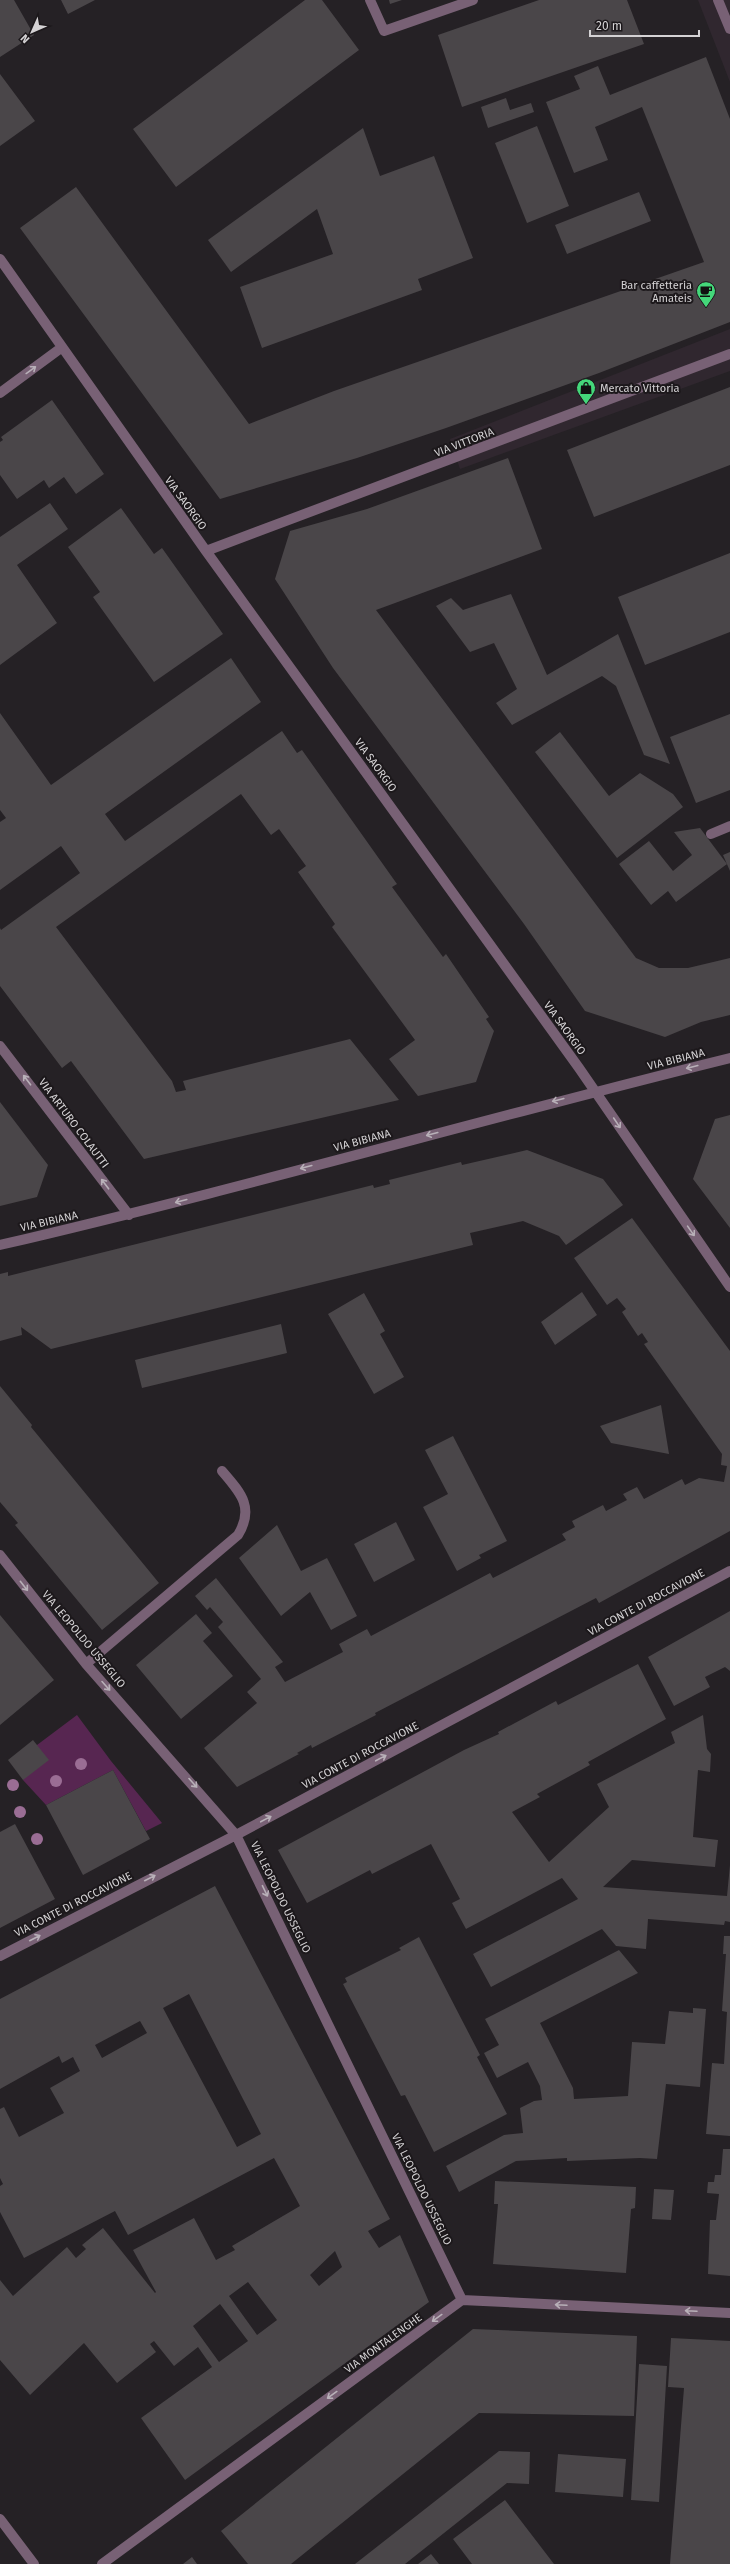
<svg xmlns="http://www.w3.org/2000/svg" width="730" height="2564" font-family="'Fira Sans',sans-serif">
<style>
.built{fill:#30272f}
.green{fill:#572651}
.building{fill:#4a4649;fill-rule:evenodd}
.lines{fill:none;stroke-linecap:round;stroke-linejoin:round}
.minor{stroke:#786175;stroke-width:10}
.tree{fill:#9a6d94}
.oneway{stroke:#b8b0b8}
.labels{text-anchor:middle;stroke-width:4;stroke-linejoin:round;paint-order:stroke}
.poi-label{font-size:11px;fill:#d4d2d4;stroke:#1c181b;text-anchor:end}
.street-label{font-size:11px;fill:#d4d2d4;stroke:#1c181b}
</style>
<rect width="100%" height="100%" fill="#252125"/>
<path class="built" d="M698,0H730V82Z
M730,329V371L460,469L450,439Z"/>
<path class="green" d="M77,1715L111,1761L162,1823L146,1831L113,1770L46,1805L23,1780L37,1745Z"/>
<path class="building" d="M0,0H14L34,35L0,57Z
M61,0H95L68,14Z
M305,0H322L359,50L176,187L133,129Z
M389,0H402L390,4Z
M539,0H627L644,44L462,107L438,35Z
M706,57L730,119V322L599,373L446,428L357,458L220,499L20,228L76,187L249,424L334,391L704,262L642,107L595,127L608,160L574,173L546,102L580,89L574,76L598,66L610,95Z
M0,74L35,121L0,146Z
M506,98L510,110L531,103L534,112L488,128L481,107Z
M537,126L569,206L527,223L495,143Z
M363,128L380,176L434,156L473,258L418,279L422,290L262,348L240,287L333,254L317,209L231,272L208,240Z
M639,192L651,221L567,254L555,225Z
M730,387V465L594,517L567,450Z
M52,400L104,474L76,494L64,477L49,488L44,480L17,499L0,475V442L3,440L1,437Z
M508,458L542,549L376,610L636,958L659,968H688L730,958V1015L701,1022L665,1037L585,1011L524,924L333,668L275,579L290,531L367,509Z
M50,503L68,529L17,565L57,623L0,665V537Z
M121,508L154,554L162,548L223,634L154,682L93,597L100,592L68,547Z
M730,553V632L645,665L618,597Z
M511,594L547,675L618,634L670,764L644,755L616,686L602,676L512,725L496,703L517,689L494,643L470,652L436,606L451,598L463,610Z
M231,658L261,702L105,814L125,841L282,731L297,753L302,750L397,884L392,887L443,957L446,954L489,1017L486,1019L494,1031L476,1082L418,1096L389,1059L415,1040L332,927L335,924L298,872L306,866L279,829L271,835L241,794L56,927L172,1081L176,1092L186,1090L183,1081L350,1039L399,1100L144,1159L71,1061L62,1068L0,986V928L1,930L80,873L61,846L0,890V822L6,818L0,810V713L51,785Z
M730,714V790L696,803L670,737Z
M560,732L609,796L640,773L673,794L683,807L617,858L535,752Z
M700,828L727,864L676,902L668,891L651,905L619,864L649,841L673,871L692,855L674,832Z
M730,852V871L723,855Z
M0,1102L48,1165L37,1197L0,1206Z
M730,1115V1228L693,1179L715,1119Z
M527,1150L603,1179L623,1205L566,1245L559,1236L523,1221L470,1233L473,1245L51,1349L21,1327L22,1335L0,1341V1274L8,1272V1276L373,1185L374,1188L390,1184L389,1180L461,1162L462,1165Z
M632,1218L730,1351V1531L599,1603L596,1598L375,1713L376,1715L312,1748L311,1745L297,1753L299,1754L237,1787L204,1748L257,1703L247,1692L261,1679L218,1627L223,1622L210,1607L207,1610L195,1596L216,1578L283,1662L275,1667L285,1682L343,1652L339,1644L367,1629L371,1636L490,1573L493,1578L566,1540L562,1534L575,1527L572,1521L603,1505L606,1511L627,1500L623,1494L637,1487L644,1499L682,1479L685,1485L699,1478L724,1482L727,1466L721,1465L722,1454L644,1344L648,1342L642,1333L638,1336L622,1312L626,1309L617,1298L607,1305L574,1258Z
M582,1292L597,1315L555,1345L541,1322Z
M364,1293L385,1331L380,1334L404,1377L374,1394L328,1314Z
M281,1324L287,1353L142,1388L135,1360Z
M0,1386L32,1425L31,1427L159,1583L102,1630L15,1525L18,1523L0,1502Z
M661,1405L669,1454L611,1443L600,1426Z
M453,1436L507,1541L479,1555L481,1558L457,1571L423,1507L448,1494L425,1450Z
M396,1522L415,1560L374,1582L354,1544Z
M277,1525L301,1571L327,1558L357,1616L331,1630L310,1592L281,1616L239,1558Z
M730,1611V1671L725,1667L705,1677L710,1687L674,1706L648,1657Z
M196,1614L212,1633L203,1641L233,1676L181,1719L136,1665Z
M0,1615L54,1680L0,1725Z
M638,1664L666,1719L588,1762L590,1765L537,1794L540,1797L512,1812L549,1862L609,1807L597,1784L675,1743L671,1732L703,1715L707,1749L711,1754L710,1772L698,1770L693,1837L718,1840L715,1867L632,1860L603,1887L727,1896L730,1865V1922L725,1921L724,1925L648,1919L646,1949L616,1946L602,1929L491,1987L473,1954L578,1899L562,1878L466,1929L452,1903L460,1899L431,1844L372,1874L370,1870L307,1903L278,1850L464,1750L499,1734L498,1732L556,1701L558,1705Z
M33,1740L49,1760L23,1780L8,1760Z
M113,1770L150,1839L83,1875L46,1805Z
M15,1824L55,1899L0,1928V1832Z
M215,1886L390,2219L368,2231L379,2248L400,2235L429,2302L185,2480L141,2418L212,2367L198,2347L174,2366L154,2341L150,2344L156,2352L117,2383L84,2343L30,2395L0,2360V2280L13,2296L67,2247L76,2258L86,2249L82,2245L103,2228L155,2293L156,2292L133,2250L194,2218L216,2260L235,2250L232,2246L300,2206L274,2158L128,2235L115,2211L24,2258L0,2212V2186L3,2184L0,2178V2109L4,2107L19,2137L64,2113L50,2088L80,2071L73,2057L62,2063L59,2056L0,2089V1999ZM189,1994L261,2134L237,2147L163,2008ZM140,2021L147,2033L102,2058L95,2045ZM335,2251L342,2267L319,2286L310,2275ZM248,2282L277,2320L257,2335L229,2296ZM220,2304L248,2341L219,2362L193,2326Z
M724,1936H730V2136L706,2134L712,2063L724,2064L727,2012L722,2011L726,1954H723Z
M419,1937L480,2055L477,2057L507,2114L434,2152L405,2095L401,2096L343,1984L347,1982L345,1978L401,1950L399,1948Z
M619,1950L638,1973L540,2023L573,2088L574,2099L628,2096L632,2042L665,2044L669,2011L693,2013V2008L706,2009L700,2087L666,2084L657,2159L640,2158L567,2161V2158L516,2161L459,2192L446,2166L504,2135L523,2133L520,2108L534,2101L542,2100L540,2086L528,2062L497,2078L484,2053L499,2045L485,2019Z
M723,2149H730V2276L708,2274L710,2220H716L719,2194L707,2193L708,2182H714L715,2175H721Z
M495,2181L636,2187L635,2208L631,2209L626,2273L493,2264L498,2204H494Z
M654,2189L674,2190L671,2220L652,2219Z
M473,2329L637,2336L634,2416L479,2413L291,2564H248L221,2531Z
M671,2338L730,2341V2564H670L684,2388L668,2387Z
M639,2364L667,2366L659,2502L631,2500Z
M499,2451L530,2452L529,2484L507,2483L405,2564H355Z
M558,2454L626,2459L623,2497L555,2492Z
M505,2500L554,2564H472L453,2539Z
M431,2554L439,2564H418Z
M192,2557L197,2564H183Z"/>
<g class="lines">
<path class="minor" d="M370,0L384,31L473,0
M718,0L730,29
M0,259L206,551L579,1068L730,1287
M0,393L61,348
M206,551L730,354
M711,834L730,826
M0,1046L129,1215
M0,1245C245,1188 486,1118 730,1058
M0,1555L86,1664L236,1835L462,2300
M86,1664L238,1535C255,1507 240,1492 222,1471
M0,1956L236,1835L730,1571
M0,2519L34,2564
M102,2564L462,2300L730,2313"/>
</g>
<g class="tree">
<circle cx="81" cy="1764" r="6"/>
<circle cx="56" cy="1781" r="6"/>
<circle cx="13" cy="1785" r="6"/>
<circle cx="20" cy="1812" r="6"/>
<circle cx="37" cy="1839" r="6"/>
</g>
<defs><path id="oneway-shaft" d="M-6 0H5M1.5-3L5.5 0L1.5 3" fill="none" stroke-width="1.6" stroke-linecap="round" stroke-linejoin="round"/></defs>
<g class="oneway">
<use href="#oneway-shaft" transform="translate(31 370) rotate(-36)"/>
<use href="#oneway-shaft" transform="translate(692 1067) rotate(166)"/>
<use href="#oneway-shaft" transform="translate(27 1080) rotate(-127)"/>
<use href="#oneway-shaft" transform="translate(558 1100) rotate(166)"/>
<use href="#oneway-shaft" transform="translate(617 1123) rotate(56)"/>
<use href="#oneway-shaft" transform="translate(432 1134) rotate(165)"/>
<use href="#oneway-shaft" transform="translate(306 1167) rotate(165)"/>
<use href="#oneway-shaft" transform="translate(105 1184) rotate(-127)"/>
<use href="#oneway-shaft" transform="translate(181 1201) rotate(165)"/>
<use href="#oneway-shaft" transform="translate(691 1231) rotate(55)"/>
<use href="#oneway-shaft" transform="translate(24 1586) rotate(52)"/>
<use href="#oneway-shaft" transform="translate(106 1686) rotate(48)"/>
<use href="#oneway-shaft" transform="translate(381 1758) rotate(-28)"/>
<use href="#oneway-shaft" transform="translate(193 1783) rotate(48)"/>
<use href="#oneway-shaft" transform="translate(266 1819) rotate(-28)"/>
<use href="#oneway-shaft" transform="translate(150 1878) rotate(-27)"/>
<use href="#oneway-shaft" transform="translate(265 1891) rotate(64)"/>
<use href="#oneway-shaft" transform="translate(35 1938) rotate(-27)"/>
<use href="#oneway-shaft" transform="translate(561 2305) rotate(-177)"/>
<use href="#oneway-shaft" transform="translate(691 2311) rotate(-177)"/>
<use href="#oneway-shaft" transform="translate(437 2318) rotate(144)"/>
<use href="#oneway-shaft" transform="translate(332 2395) rotate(144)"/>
</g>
<defs>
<g id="cafe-pin" transform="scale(1)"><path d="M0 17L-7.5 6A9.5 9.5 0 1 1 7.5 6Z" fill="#44d77a" stroke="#1c181b"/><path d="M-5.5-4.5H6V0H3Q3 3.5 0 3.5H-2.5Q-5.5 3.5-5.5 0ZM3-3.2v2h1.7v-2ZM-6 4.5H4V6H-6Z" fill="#111"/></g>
<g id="shop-pin" transform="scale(1)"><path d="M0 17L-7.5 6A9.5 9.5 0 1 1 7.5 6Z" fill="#44d77a" stroke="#1c181b"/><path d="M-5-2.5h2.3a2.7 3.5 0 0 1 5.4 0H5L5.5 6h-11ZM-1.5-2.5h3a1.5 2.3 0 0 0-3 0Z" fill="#111"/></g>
</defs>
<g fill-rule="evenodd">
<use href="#cafe-pin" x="706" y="291"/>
<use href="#shop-pin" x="586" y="388"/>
</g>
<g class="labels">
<g class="poi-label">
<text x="692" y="289">Bar caffetteria<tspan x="692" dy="13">Amateis</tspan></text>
<text x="600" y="392" text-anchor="start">Mercato Vittoria</text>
</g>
<g class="street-label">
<text transform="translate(464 442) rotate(-21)" y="4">VIA VITTORIA</text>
<text transform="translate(186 503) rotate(54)" y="4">VIA SAORGIO</text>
<text transform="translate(376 765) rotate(54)" y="4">VIA SAORGIO</text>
<text transform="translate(565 1028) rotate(54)" y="4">VIA SAORGIO</text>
<text transform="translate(676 1059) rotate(-14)" y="4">VIA BIBIANA</text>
<text transform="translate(74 1123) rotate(53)" y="4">VIA ARTURO COLAUTTI</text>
<text transform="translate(362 1140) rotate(-15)" y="4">VIA BIBIANA</text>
<text transform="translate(49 1221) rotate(-13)" y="4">VIA BIBIANA</text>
<text transform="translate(646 1602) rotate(-28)" y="4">VIA CONTE DI ROCCAVIONE</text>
<text transform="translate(84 1639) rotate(50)" y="4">VIA LEOPOLDO USSEGLIO</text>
<text transform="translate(360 1755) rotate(-28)" y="4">VIA CONTE DI ROCCAVIONE</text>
<text transform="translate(281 1897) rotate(64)" y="4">VIA LEOPOLDO USSEGLIO</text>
<text transform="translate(73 1904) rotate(-27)" y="4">VIA CONTE DI ROCCAVIONE</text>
<text transform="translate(422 2189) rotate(64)" y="4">VIA LEOPOLDO USSEGLIO</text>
<text transform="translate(383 2343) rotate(-36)" y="4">VIA MONTALENGHE</text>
</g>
</g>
<g transform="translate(32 32) rotate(225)" stroke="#1c181b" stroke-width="3" paint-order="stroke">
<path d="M0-3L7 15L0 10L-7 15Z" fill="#d4d2d4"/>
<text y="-6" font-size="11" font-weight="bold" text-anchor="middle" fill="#d4d2d4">N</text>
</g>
<path d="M590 30v6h109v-6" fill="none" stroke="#d4d2d4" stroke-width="2"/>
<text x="596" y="30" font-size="12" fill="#d4d2d4" stroke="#1c181b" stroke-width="3" paint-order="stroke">20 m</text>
</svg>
